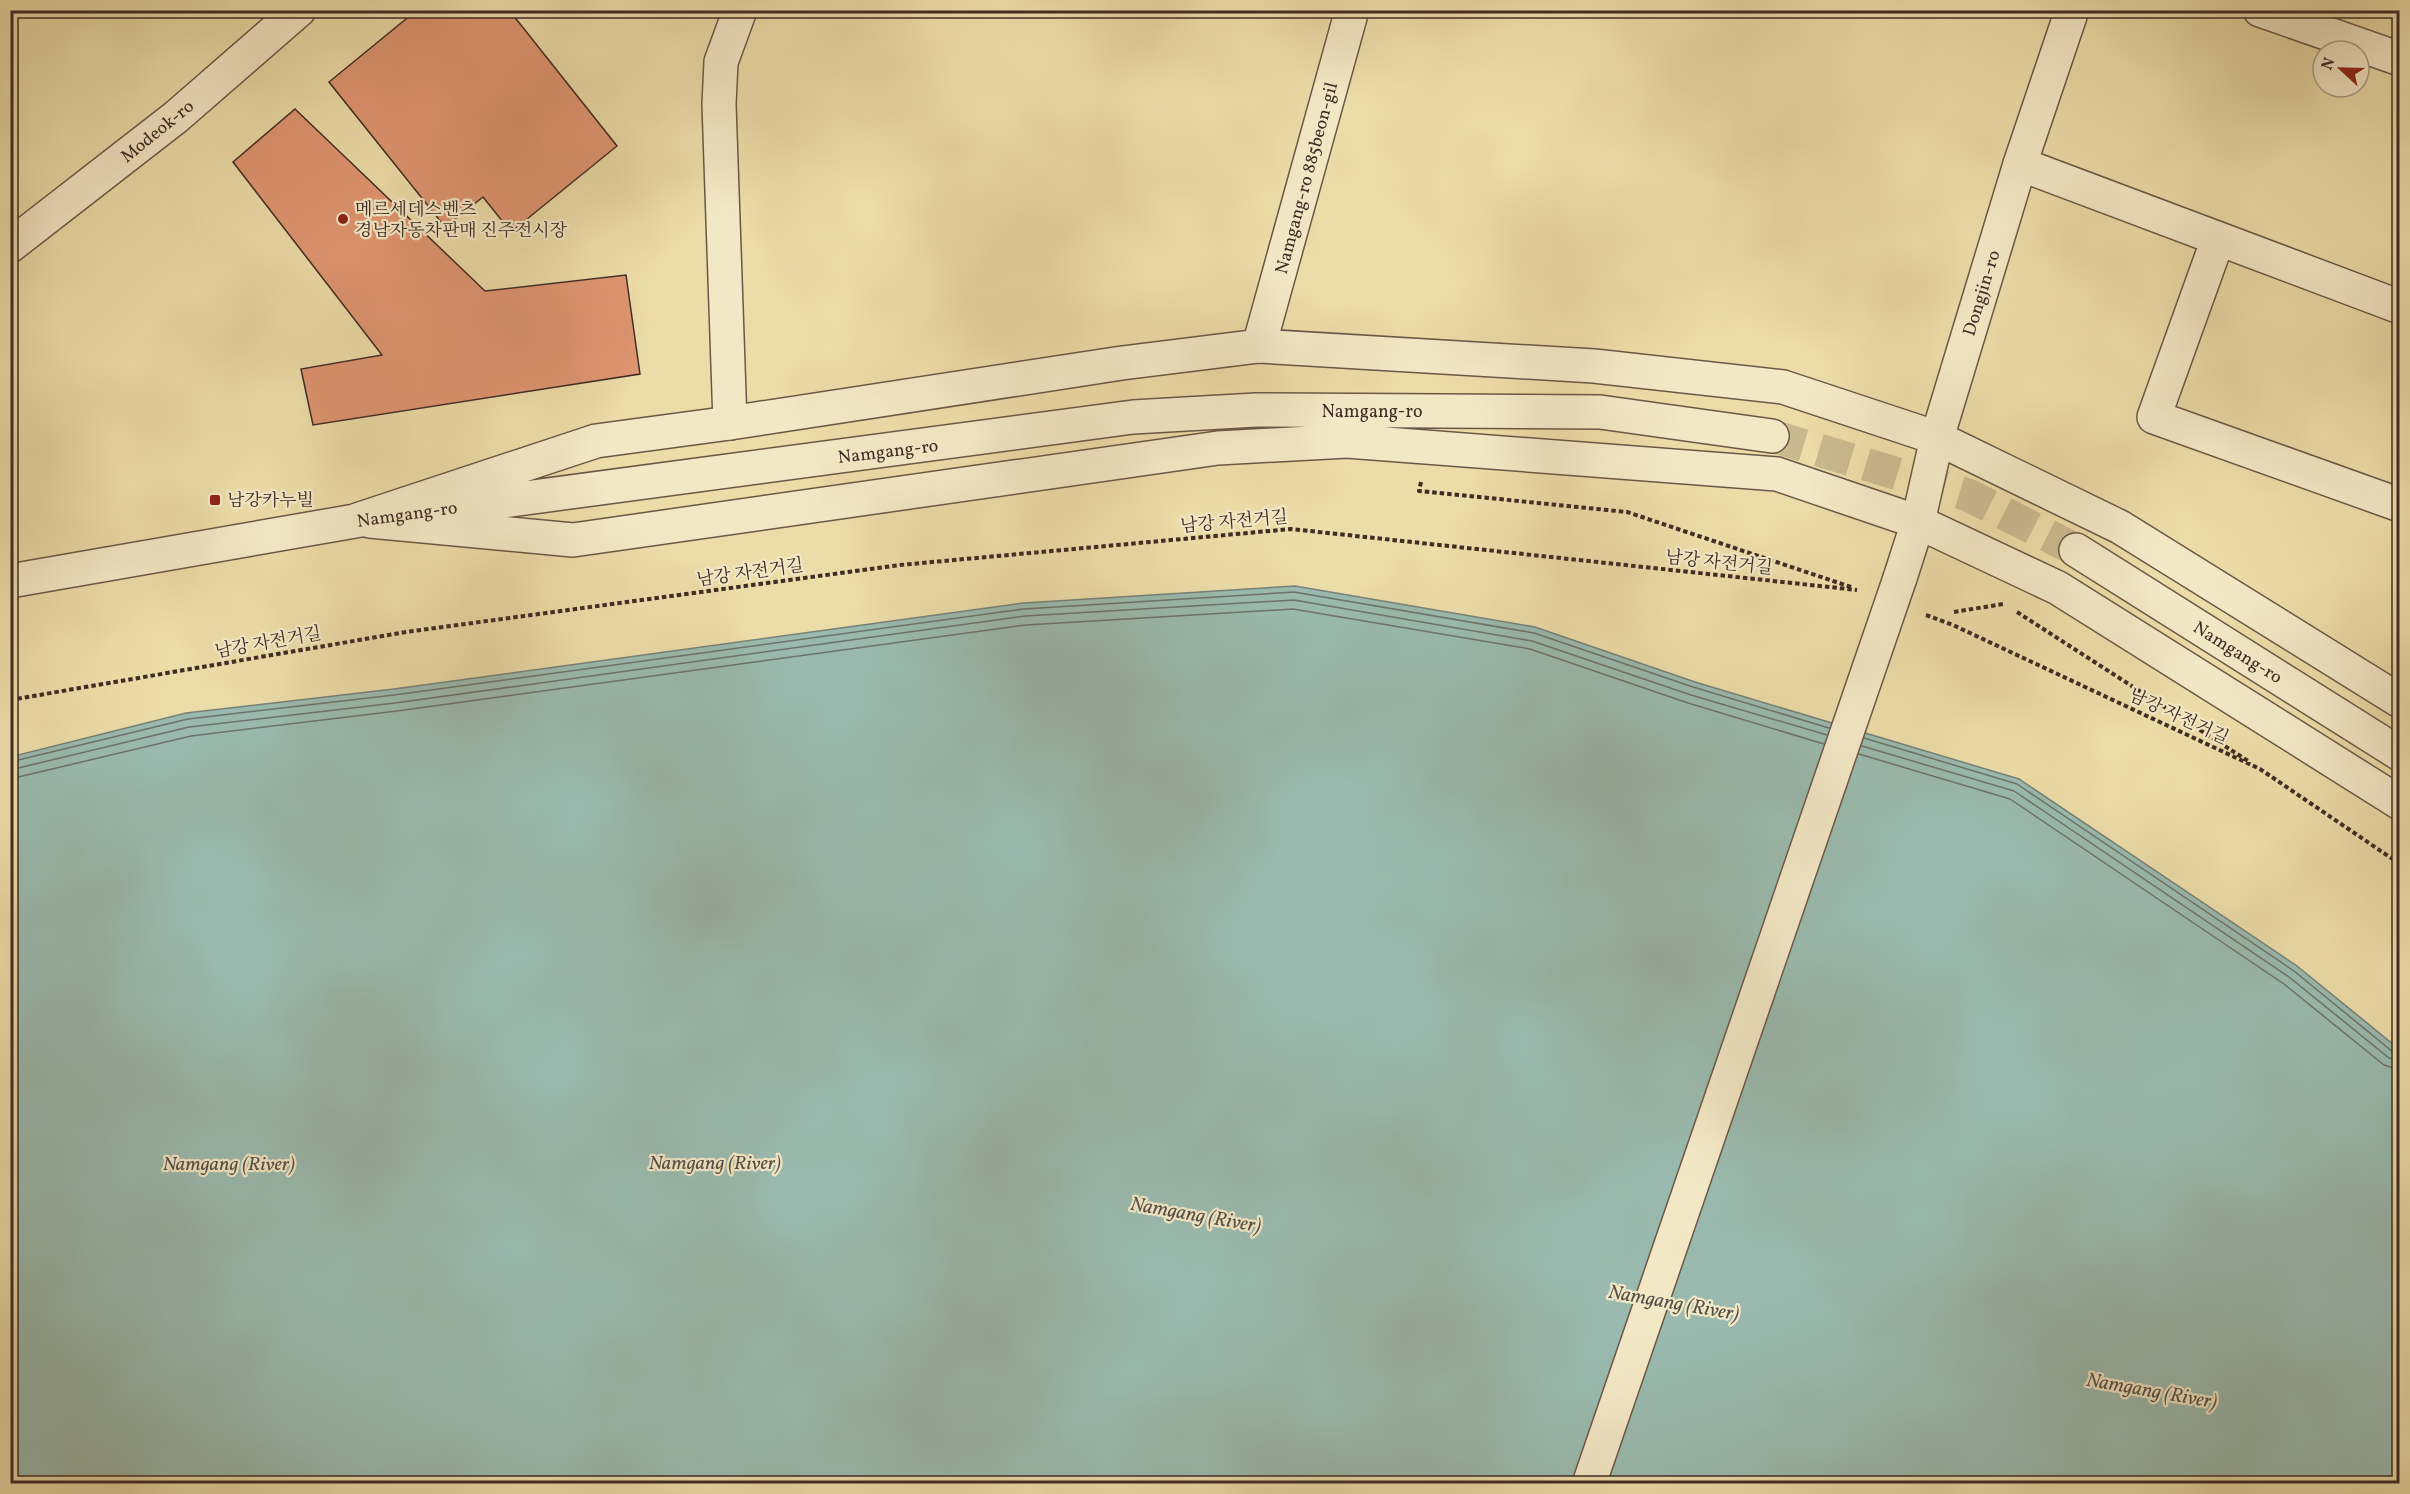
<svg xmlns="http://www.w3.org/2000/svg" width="2410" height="1494" font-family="Vollkorn,'Noto Serif KR',serif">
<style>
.water{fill:#9abaaf;stroke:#768178;stroke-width:1.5}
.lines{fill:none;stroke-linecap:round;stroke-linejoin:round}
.shore{stroke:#6c736a;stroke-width:1.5}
.building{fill:#df9571;stroke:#3f2c25;stroke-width:1.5}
.tertiary-tunnel{stroke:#c9b98e;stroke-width:33;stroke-dasharray:33 16;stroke-linecap:butt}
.minor-casing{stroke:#6a5846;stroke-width:36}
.tertiary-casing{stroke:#6a5846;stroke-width:36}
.path{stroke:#3f2c25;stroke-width:4;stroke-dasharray:4.5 3;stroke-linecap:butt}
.minor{stroke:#f3e8c6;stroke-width:33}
.tertiary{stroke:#f3e8c6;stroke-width:33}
.tertiary-bridge-casing{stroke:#6a5846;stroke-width:36;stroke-linecap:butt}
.tertiary-bridge{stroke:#f3e8c6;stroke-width:33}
.poi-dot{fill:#8f2418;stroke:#f3e8c6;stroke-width:2}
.labels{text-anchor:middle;stroke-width:4.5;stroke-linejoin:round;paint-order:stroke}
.street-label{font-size:18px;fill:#3f2c25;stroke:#f3e8c6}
.poi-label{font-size:18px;fill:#3f2c25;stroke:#f3e8c6;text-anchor:start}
.water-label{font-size:20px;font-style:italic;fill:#565048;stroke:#f3e8c6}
</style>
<rect width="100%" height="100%" fill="#ecdca8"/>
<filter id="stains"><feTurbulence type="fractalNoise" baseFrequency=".00333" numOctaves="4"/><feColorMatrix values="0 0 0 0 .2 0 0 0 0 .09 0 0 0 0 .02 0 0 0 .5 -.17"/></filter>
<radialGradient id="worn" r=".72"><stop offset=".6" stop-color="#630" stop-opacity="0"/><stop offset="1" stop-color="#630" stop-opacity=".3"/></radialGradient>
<path class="water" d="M1295,586L1535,627L1695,682L2019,779L2297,966L2399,1049V1483H11L10,757L186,713L394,689L1024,603Z"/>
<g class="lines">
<path class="shore" d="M1864,738L2017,784L2294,971L2393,1052L2400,1053
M1862,746L2014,791L2289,977L2389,1058L2400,1061
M1859,754L2010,799L2284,984L2384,1065L2400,1070
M10,762L188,719L394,695L1024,609L1294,592L1534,633L1693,687L1829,728
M10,770L189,727L395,703L1025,616L1294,600L1532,641L1691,695L1827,735
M10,779L191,736L397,711L1026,625L1293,609L1530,649L1688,703L1824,744"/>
</g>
<path class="building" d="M417,10H509L617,146L511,232L483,197L445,227L329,82Z
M295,109L485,291L626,275L640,374L313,425L301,369L382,355L233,162Z"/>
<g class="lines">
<path class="tertiary-tunnel" d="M1772,436L1968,495L2076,550"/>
<g class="minor-casing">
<path id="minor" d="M2260,10L2400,59
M2020,164L2400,307
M2218,239L2154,417L2400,505
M1259,346L1352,10
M730,423L719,104L721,62L740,10"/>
</g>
<g class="tertiary-casing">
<path id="tertiary" d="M10,246L176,117L299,10
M435,510L1133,417L1256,410L1600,412L1772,436
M357,520L596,441L730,423L1122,363L1259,346L1594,366L1783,387L1937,438L2120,527L2400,701
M370,521L573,540L1218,448L1347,441L1777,474L1918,522L2058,588L2400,803
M2076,550L2400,754
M1900,578L1918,522L1937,438L2020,164L2072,10
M10,581L378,517"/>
</g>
<path class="path" d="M1421,482L1419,491L1627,512L1851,587
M1954,612L2003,604
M2017,612L2248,761
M1926,615L1953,625L2260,769L2400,864
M10,700L406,632L900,565L1291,529L1857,590"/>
<use href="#minor" class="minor"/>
<use href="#tertiary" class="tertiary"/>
<g class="tertiary-bridge-casing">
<path id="tertiary-bridge" d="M1589,1484L1900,578"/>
</g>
<use href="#tertiary-bridge" class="tertiary-bridge"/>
</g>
<g class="poi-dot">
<circle cx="343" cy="219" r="6"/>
<rect x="209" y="494" width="12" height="12" rx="3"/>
</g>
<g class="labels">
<g class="street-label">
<text transform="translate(157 131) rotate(-39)" y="6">Modeok-ro</text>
<text transform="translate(1306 178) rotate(-75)" y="6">Namgang-ro 885beon-gil</text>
<text transform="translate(1981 293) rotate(-73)" y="6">Dongjin-ro</text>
<text x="1372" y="417">Namgang-ro</text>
<text transform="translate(888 451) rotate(-7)" y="6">Namgang-ro</text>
<text transform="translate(407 514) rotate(-8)" y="6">Namgang-ro</text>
<text transform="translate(1234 521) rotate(-5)" y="6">남강 자전거길</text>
<text transform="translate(1719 562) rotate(6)" y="6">남강 자전거길</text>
<text transform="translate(750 572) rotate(-8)" y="6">남강 자전거길</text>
<text transform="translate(268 642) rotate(-10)" y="6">남강 자전거길</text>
<text transform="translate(2238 652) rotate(32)" y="6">Namgang-ro</text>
<text transform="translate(2179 716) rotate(25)" y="6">남강 자전거길</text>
</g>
<g class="poi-label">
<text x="355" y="215">메르세데스벤츠<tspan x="355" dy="21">경남자동차판매 진주전시장</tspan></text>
<text x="227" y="506">남강카누빌</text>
</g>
<g class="water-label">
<text x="715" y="1169">Namgang (River)</text>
<text x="229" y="1170">Namgang (River)</text>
<text transform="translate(1196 1214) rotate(10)" y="7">Namgang (River)</text>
<text transform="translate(1674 1302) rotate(10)" y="7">Namgang (River)</text>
<text transform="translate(2152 1390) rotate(10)" y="7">Namgang (River)</text>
</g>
</g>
<rect width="2410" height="1494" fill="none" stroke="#ecdca8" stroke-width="36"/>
<rect x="12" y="12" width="2386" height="1470" fill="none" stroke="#3f2c25" stroke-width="3"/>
<rect x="18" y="18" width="2374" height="1458" fill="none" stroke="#3f2c25" stroke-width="1.5"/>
<g transform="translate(2341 69) rotate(292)"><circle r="28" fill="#f3e8c6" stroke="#ab9d86" stroke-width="1.5"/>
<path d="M0-4.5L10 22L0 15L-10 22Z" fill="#8f2418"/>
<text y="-9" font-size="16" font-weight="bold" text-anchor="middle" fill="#3f2c25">N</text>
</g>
<rect width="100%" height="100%" filter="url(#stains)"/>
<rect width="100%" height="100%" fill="url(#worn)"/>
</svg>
